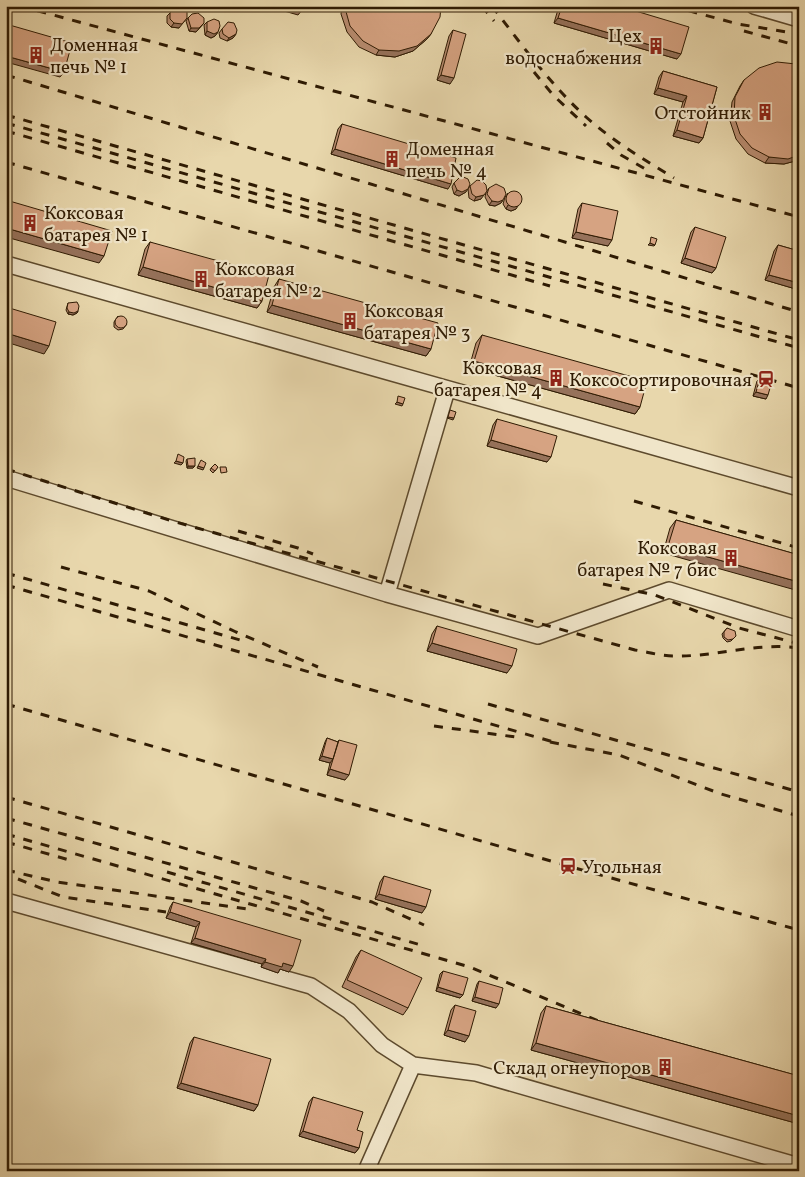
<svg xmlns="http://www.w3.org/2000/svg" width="805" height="1177" font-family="Vollkorn,serif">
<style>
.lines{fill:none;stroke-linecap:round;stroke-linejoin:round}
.minor-casing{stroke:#5d4a2d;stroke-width:18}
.minor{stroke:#f0e5c9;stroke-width:15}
.rail{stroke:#2f1b03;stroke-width:3;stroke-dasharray:9 9;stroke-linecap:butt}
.wall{fill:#b88c70;stroke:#2f1b03}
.shaded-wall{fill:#96725b;stroke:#2f1b03}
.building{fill:#d6a382;stroke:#2f1b03}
.labels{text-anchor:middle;stroke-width:4.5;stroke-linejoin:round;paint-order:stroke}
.poi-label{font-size:19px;fill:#2f1b03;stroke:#f0e5c9;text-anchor:end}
</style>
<rect width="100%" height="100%" fill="#e8d7ac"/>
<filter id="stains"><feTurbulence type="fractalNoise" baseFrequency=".004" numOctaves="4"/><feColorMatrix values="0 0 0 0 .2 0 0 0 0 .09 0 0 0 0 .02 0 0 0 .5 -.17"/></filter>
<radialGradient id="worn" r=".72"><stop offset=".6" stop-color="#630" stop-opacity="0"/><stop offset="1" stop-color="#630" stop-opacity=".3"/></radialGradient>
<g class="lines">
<g class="minor-casing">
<path id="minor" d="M754,6L799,19
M6,264L799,488
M447,390L387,594L538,636L669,590L799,629
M6,478L387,594
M6,901L311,986L349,1011L382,1045L413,1065L366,1171
M413,1065L476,1073L799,1166"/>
</g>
<use href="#minor" class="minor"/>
<path class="rail" d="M20,6L799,217
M482,6L494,21
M492,6C521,44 550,84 586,117C613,141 643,159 674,178
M671,6L738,24L799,34
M744,31L799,46
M534,72L553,95L586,126
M6,75L799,312
M6,115L799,340
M6,123L799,348
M6,131L550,286
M607,143L621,155L647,170
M6,162L799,388
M6,469L172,521L635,650C648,652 661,656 674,656C716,657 756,642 799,648
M634,501L799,548
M238,531L298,548L313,554
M61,567L149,591L236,632L318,667
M6,573L240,640
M603,584L655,595L739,628L796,643
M6,585L557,743
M6,704L568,866L799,930
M488,704L799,792
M434,726L523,738
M550,742L619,755L721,794L799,816
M6,797L372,902L424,925
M6,818L301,901L324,911
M6,834L470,967L608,1025
M6,842L73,861
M6,870L57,882L247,909
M167,872L421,945
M18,879L63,897L166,912"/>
</g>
<path class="wall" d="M342,6H441L431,34L427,39L413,51L395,57L376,55L359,47L347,32L341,14Z
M559,6H619L677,59L554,23Z
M170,13L179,28L171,27L167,23V16Z
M188,18L204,23L196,32L189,31L186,21Z
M207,22L218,32L215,36L211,38L205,35L204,25Z
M222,29L236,34L233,38L227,41L220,38L219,33Z
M453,30L450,84L437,80L449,36Z
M799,65V160L784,164L765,163L748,154L736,139L730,121L732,102L740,86L744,80Z
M663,71L717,87L703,138L699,143L673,136L683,102L654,94L659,77Z
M342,124L448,189L331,154L338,129Z
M454,183L466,192L459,196L454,194L452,187Z
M470,186L481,199L474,201L469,198L468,189Z
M489,188L503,200L501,203L495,206L489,205L485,197L486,192Z
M508,193L516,209L511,211L506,209L503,204L505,197Z
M582,203L608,246L572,238L578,209Z
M695,227L716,268L712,273L681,263L691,232Z
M150,242L262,301L257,308L138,275L145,249Z
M778,245L799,251V290L765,280L774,251Z
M279,279L431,349L426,356L267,312L274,287Z
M68,303L78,311L77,313L73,315L68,314L66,310Z
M118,316L127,324L123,329L118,330L114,327V322Z
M482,335L640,407L635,414L469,368L476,343Z
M760,378L766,399L753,396L757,381Z
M497,419L547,462L487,446L493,425Z
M187,459L195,466L193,468H187L186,461Z
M218,467L213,473L210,470L211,468Z
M676,520L799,555L663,553L670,528Z
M437,626L507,673L427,651L432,634Z
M727,628L736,636L731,641L727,642L723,638L722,634Z
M327,738L338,742L339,740L345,780L327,775L330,763L319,760L325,742Z
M384,876L422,913L375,899L380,882Z
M173,902L289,972L280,969L278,973L261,967L262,964L191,943L196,927L166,918L170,907Z
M361,950L408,1008L403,1015L342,987L356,957Z
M443,971L460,998L436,991L440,974Z
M479,981L496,1008L472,1001L477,984Z
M455,1005L465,1042L444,1035L451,1010Z
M546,1006L799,1076V1124L531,1050L541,1013Z
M194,1037L258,1105L254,1111L177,1088L190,1043Z
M313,1097L357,1130L359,1148L355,1153L299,1136L309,1102Z"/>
<path class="shaded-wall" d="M267,6H290L302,10L298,15Z
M187,18L179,28L171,27L174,23Z
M558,18L681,54L677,59L554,23Z
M204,23L196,32L189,31L191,28Z
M207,31L218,32L215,36L211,38L205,35Z
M236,34L233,38L227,41L229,38Z
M431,34L427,39L413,51L395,57L376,55L379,50Z
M6,56L64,72L60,77L6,62Z
M441,75L454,78L450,84L437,80Z
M658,88L687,96L683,102L654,94Z
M677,130L703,138L699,143L673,136Z
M335,149L451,184L448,189L331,154Z
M799,155V160L784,164L765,163L769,157Z
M468,189L466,192L459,196L454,194L457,190Z
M484,195L481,199L474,201L476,197Z
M503,200L501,203L495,206L489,205L492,201Z
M508,205L518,206L516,209L511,211L506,209Z
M6,228L104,256L99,263L6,237Z
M576,232L612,240L608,246L572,238Z
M650,243L655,245L654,246L648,245Z
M685,258L716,268L712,273L681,263Z
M143,267L262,301L257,308L138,275Z
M769,275L799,283V290L765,280Z
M272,305L431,349L426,356L267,312Z
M78,311L77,313L73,315L68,314L69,312Z
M6,333L49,346L44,354L6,342Z
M474,361L640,407L635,414L469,368Z
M756,392L768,395L766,399L753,396Z
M397,402L403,404L402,406L395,404Z
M448,417L454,418L453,420L447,418Z
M491,440L551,457L547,462L487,446Z
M176,461L183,463L181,465L174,463Z
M188,466H195L193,468H187Z
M198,466L204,468L203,470L197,468Z
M668,546L799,582V591L663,553Z
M432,643L512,666L507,673L427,651Z
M322,756L333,759L330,763L319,760Z
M330,769L349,775L345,780L327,775Z
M379,894L426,907L422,913L375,899Z
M170,912L200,922L196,927L166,918Z
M195,938L266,959L262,964L191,943Z
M265,962L283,963L293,966L289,972L280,969L278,973L261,967Z
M438,987L463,995L460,998L436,991Z
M475,997L499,1004L496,1008L472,1001Z
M448,1030L469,1036L465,1042L444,1035Z
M536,1043L799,1116V1124L531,1050Z
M181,1083L258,1105L254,1111L177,1088Z
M303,1131L359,1148L355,1153L299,1136Z"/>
<path class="building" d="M290,6H303L302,10Z
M345,6H441L440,17L431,34L417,46L399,51L379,50L363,41L350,26L345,8Z
M562,6H619L689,27L681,54L558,18Z
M180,7L187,12V18L182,24L174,23L170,19V13L174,8Z
M198,13L204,18V23L199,28H191L188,18L192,14Z
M214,19L219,21L220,26L218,32L214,34L207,31V22Z
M228,22L234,23L237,30L236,34L229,38L223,34L222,29Z
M6,24L72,43L64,72L6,56Z
M453,30L466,34L454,78L441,75Z
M777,62L796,64L799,65V155L788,159L769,157L752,148L740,134L734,116L735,97L744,80L759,68Z
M663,71L717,87L703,138L677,130L687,96L658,88Z
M342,124L456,158L451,184L335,149Z
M461,176L468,179L470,184L468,189L462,192L457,190L454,183Z
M477,180L482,181L486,185L487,191L484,195L476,197L472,194L470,186Z
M496,184L504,188L506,194L503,200L498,202L492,201L487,194L489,188Z
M506 199a8 8 0 1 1 16 0a8 8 0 1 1-16 0Z
M6,200L112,231L104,256L6,228Z
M582,203L618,211L612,240L576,232Z
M695,227L726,237L716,268L685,258Z
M651,237L657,239L655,245L650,243Z
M150,242L269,275L262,301L143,267Z
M778,245L799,251V283L769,275Z
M279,279L438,323L431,349L272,305Z
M77,302L79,306L78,311L74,313L69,312L67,308L68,303Z
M6,307L56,322L49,346L6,333Z
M115 322a6 6 0 1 1 12 0a6 6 0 1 1-12 0Z
M482,335L647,381L640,407L474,361Z
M760,378L772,381L768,395L756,392Z
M398,396L405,398L403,404L397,402Z
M450,410L456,412L454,418L448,417Z
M497,419L557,436L551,457L491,440Z
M178,454L184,457L183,463L176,461Z
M195,458V466H188L187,459Z
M201,460L206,463L204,468L198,466Z
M215,464L218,467L215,471L211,468Z
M220,467H226L227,472L221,473Z
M676,520L799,555V582L668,546Z
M437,626L517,649L512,666L432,643Z
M727,628L735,631L736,636L733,639L728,640L724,637V632Z
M327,738L338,742L333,759L322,756Z
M339,740L357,745L349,775L330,769Z
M6,845L12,847L10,855L6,854Z
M384,876L431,890L426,907L379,894Z
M173,902L301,940L293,966L283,963L282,967L265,962L266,959L195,938L200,922L170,912Z
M361,950L422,978L408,1008L347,980Z
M443,971L468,978L463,995L438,987Z
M479,981L503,988L499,1004L475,997Z
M455,1005L476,1011L469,1036L448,1030Z
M546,1006L799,1076V1116L536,1043Z
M194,1037L271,1059L258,1105L181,1083Z
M313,1097L363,1112L357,1130L363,1132L359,1148L303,1131Z"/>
<defs>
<g id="building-bare" transform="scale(1.35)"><path d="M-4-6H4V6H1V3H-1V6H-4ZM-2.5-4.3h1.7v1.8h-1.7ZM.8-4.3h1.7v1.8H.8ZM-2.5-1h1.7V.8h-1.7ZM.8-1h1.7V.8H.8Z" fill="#8f2418" stroke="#f0e5c9" stroke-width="2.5" paint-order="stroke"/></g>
<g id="station-bare" transform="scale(1.35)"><path d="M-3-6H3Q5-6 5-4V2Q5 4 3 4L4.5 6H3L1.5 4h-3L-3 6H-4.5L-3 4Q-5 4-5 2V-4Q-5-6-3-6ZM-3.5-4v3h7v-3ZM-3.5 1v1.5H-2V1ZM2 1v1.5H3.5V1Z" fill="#8f2418" stroke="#f0e5c9" stroke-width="2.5" paint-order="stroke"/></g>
</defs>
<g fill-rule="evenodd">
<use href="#building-bare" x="656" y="46"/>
<use href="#building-bare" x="36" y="55"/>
<use href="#building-bare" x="765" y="112"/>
<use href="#building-bare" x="392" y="159"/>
<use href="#building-bare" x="30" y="223"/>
<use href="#building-bare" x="201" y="279"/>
<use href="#building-bare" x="350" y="321"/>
<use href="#building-bare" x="556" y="378"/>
<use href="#station-bare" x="766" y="379"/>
<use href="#building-bare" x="731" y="558"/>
<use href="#station-bare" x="568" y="866"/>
<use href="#building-bare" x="665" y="1067"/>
</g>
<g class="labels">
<g class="poi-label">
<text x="642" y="42">Цех<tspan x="642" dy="22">водоснабжения</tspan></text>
<text x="50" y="51" text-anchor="start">Доменная<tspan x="50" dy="22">печь № 1</tspan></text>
<text x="751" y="119">Отстойник</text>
<text x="406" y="155" text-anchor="start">Доменная<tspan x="406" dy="22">печь № 4</tspan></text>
<text x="44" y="219" text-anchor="start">Коксовая<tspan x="44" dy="22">батарея № 1</tspan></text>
<text x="215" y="275" text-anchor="start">Коксовая<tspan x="215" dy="22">батарея № 2</tspan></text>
<text x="364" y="317" text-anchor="start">Коксовая<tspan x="364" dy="22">батарея № 3</tspan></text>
<text x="542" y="374">Коксовая<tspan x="542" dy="22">батарея № 4</tspan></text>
<text x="752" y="386">Коксосортировочная</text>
<text x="717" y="554">Коксовая<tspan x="717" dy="22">батарея № 7 бис</tspan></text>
<text x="582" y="873" text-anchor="start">Угольная</text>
<text x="651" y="1074">Склад огнеупоров</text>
</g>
</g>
<rect width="805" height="1177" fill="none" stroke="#e8d7ac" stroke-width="25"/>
<rect x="8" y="8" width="790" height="1162" fill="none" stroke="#2f1b03" stroke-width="2.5"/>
<rect x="12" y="12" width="780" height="1152" fill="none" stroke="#2f1b03"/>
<rect width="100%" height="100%" filter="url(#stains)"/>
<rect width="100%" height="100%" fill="url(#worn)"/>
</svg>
